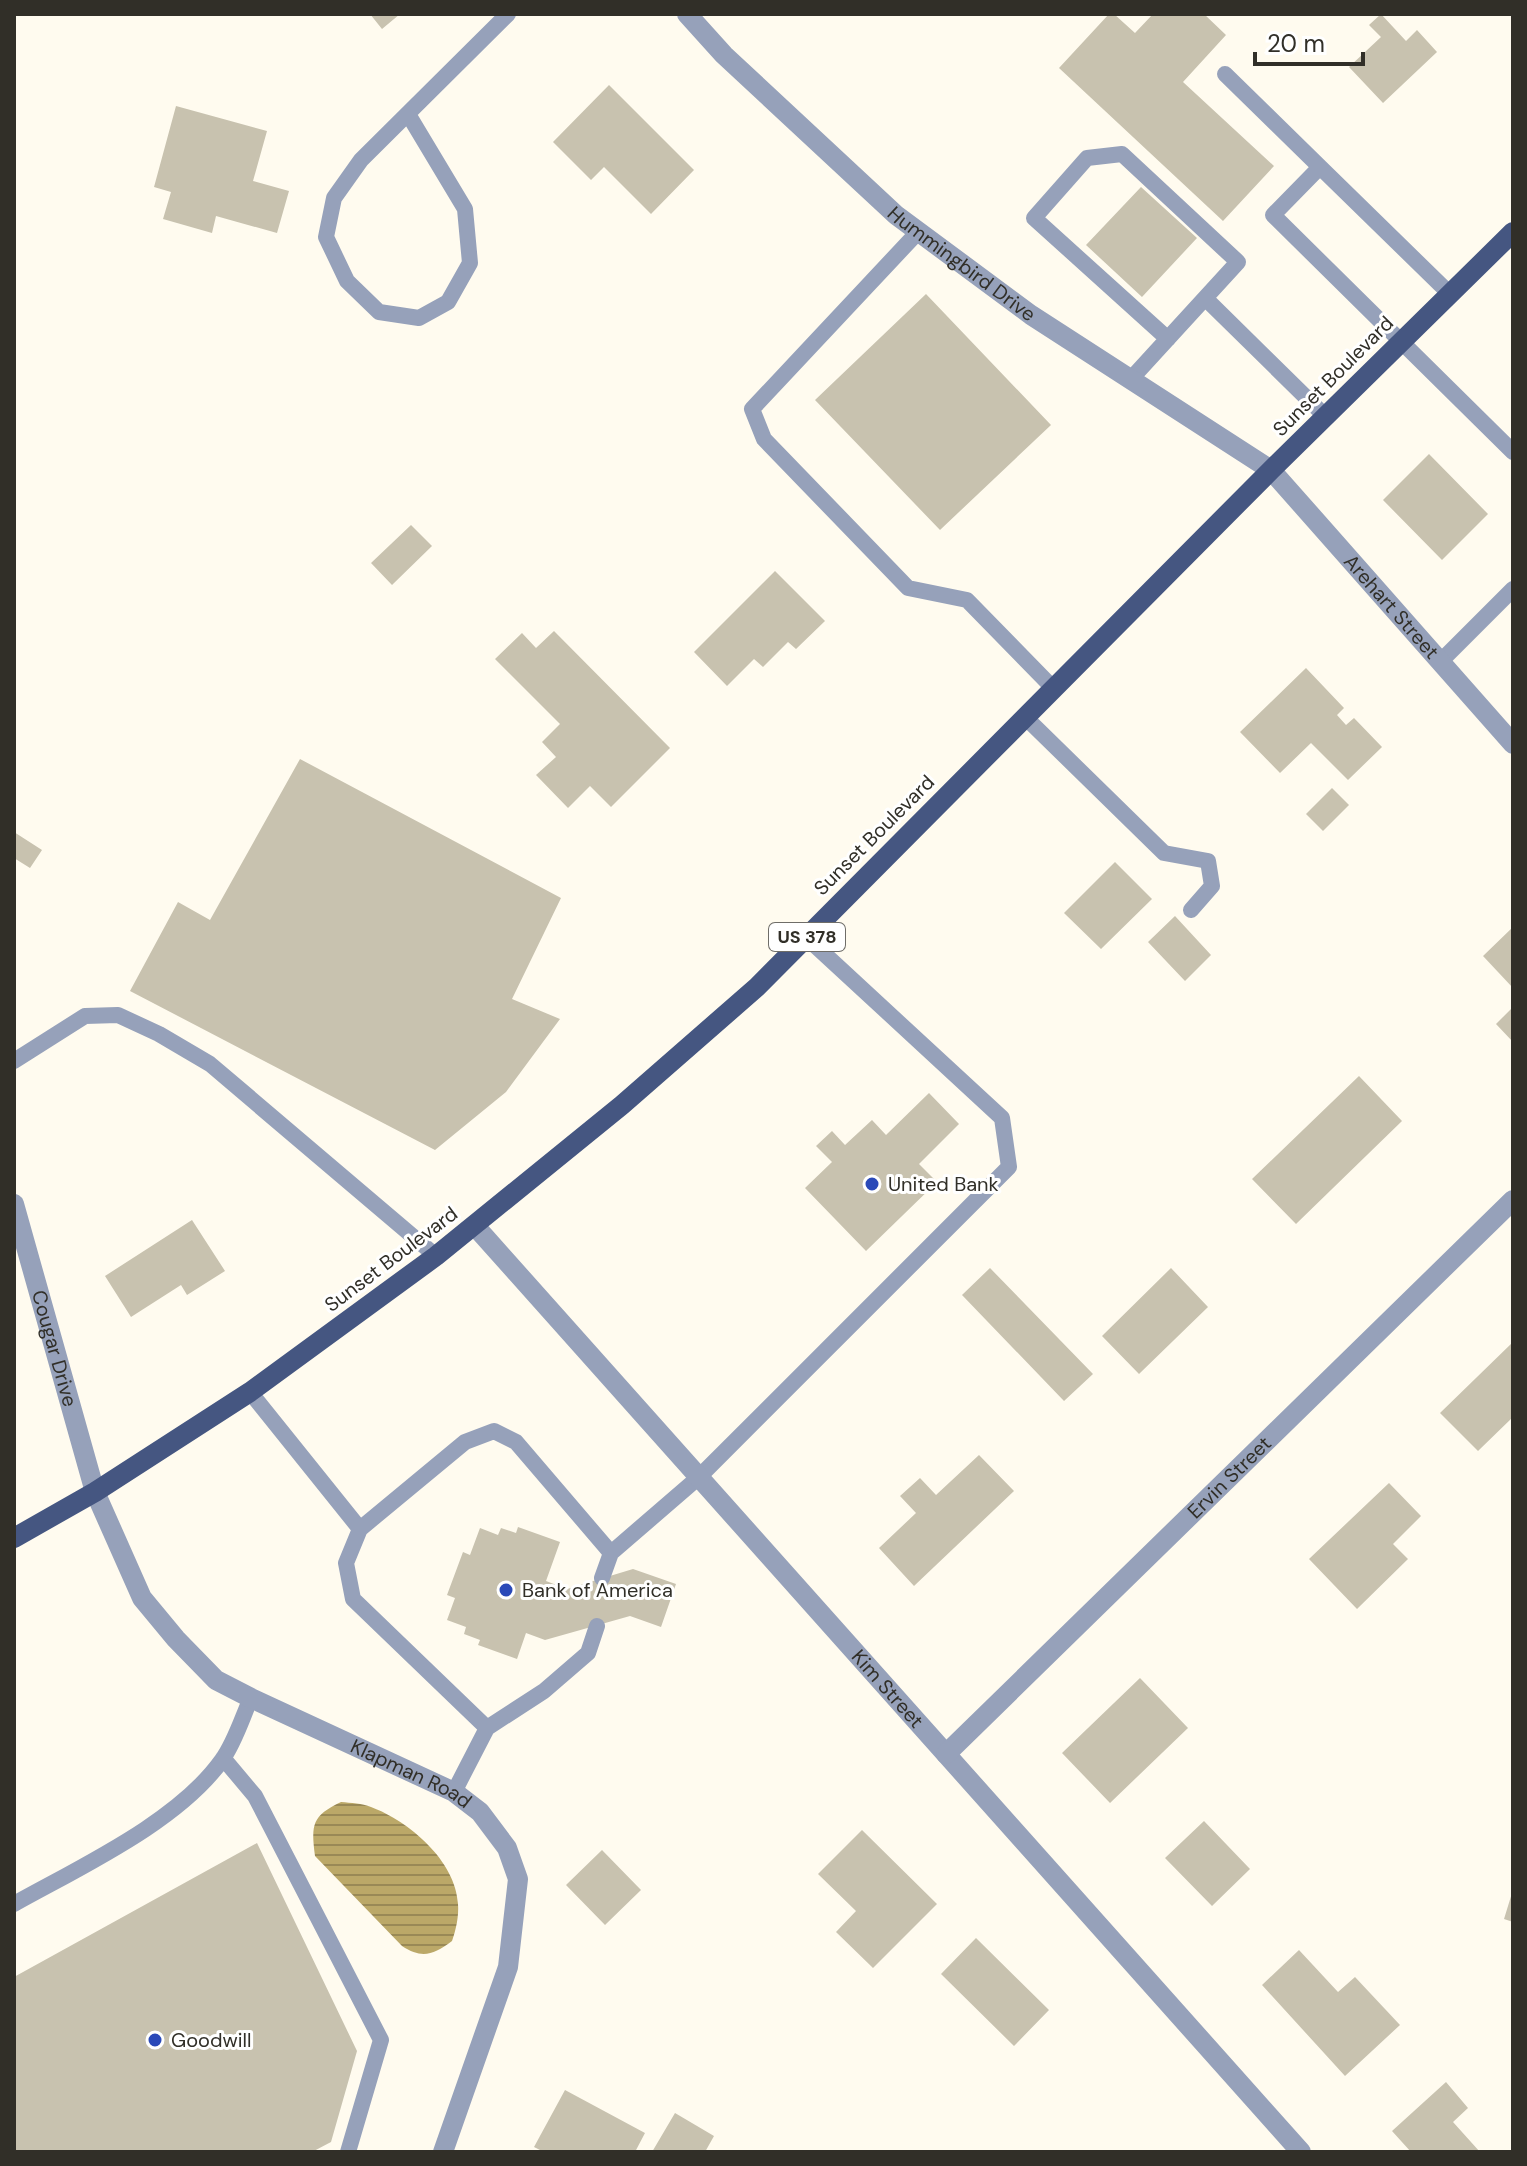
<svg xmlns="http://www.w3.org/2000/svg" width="1527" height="2166" font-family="'DM Sans',sans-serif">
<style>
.water{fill:url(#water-rules)}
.building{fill:#c8c2af}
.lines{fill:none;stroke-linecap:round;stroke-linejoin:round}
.lane{stroke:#96a1ba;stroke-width:16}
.street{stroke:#96a1ba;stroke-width:20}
.primary{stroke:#455681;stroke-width:20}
.poi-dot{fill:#2a49b8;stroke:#fff;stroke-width:3}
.labels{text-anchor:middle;stroke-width:6;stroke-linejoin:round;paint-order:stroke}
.shield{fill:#fff;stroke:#6f6d68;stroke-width:2}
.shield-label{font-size:18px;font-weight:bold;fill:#312f28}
.street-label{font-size:20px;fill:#312f28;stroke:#fff}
.poi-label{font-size:20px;fill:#312f28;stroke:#fff;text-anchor:start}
</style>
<defs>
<pattern id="water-rules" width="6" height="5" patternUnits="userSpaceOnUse" patternTransform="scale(2)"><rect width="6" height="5" fill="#bba868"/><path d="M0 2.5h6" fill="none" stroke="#998956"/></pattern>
</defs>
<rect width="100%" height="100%" fill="#fffbef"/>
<path class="water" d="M341,1802C351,1803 362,1803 371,1807C409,1821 456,1861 458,1904C459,1916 456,1930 452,1941C433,1955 422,1959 402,1946L315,1856C311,1824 312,1816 341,1802Z"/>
<path class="building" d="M370,14H400L382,29Z
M1109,14H1114L1135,33L1153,14H1204L1226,35L1183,82L1274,166L1223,221L1059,68Z
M1381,14L1406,41L1417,30L1437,52L1383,103L1349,67L1381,37L1369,25Z
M609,85L694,170L651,214L604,167L591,180L553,142Z
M176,106L267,131L253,181L289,191L277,233L216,216L212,233L163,219L171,192L154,187Z
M1141,187L1197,238L1142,297L1086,245Z
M926,294L1051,425L940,530L815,400Z
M1429,454L1488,514L1442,560L1383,500Z
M411,525L432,546L392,585L371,563Z
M775,571L825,621L796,649L788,642L763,667L754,659L727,686L694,652Z
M554,631L670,748L611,807L590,786L568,808L536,775L556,757L542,742L560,724L495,659L522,633L536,648Z
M1306,668L1344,708L1337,715L1346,725L1354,718L1382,747L1348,780L1311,743L1280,773L1240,732Z
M300,759L561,898L512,999L560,1019L506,1092L435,1150L130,991L178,902L210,920Z
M1332,788L1349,805L1323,831L1306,814Z
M14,832L42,850L30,868L14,858Z
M1115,862L1152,899L1101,949L1064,913Z
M1175,916L1211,955L1185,981L1148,942Z
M1513,927V988L1483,956Z
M1513,1007V1042L1496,1024Z
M1359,1076L1402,1121L1296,1224L1252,1179Z
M929,1093L959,1124L919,1164L937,1182L866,1251L805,1188L832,1162L816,1146L832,1131L845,1145L872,1120L886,1135Z
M192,1220L225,1271L187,1295L181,1285L131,1317L105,1276Z
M990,1268L1093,1374L1064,1401L962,1295Z
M1171,1268L1208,1307L1139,1374L1102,1336Z
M1513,1342V1417L1478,1451L1440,1413Z
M979,1455L1014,1491L914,1586L879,1548L916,1513L900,1496L920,1478L936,1495Z
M1389,1483L1421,1516L1393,1544L1408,1559L1357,1609L1309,1559Z
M518,1527L560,1542L546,1581L567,1589L633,1569L676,1584L661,1627L630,1616L545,1640L526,1633L517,1659L478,1645L480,1640L464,1634L466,1627L447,1620L455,1598L447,1595L463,1552L470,1555L480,1528L498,1535L501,1528L516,1533Z
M1140,1678L1188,1728L1110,1803L1062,1753Z
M1204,1821L1250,1869L1212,1906L1165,1858Z
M862,1830L937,1904L873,1968L836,1932L856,1911L818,1874Z
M257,1843L357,2051L331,2142L312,2152H14V1977Z
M602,1850L641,1890L605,1925L566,1885Z
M1512,1893H1513V1922L1504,1919Z
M976,1938L1049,2010L1014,2046L941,1974Z
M1299,1950L1338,1992L1355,1977L1400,2025L1345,2076L1262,1985Z
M1446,2082L1468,2108L1453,2122L1480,2152H1411L1392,2131Z
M565,2090L645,2133L635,2152H544L534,2147Z
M675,2113L714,2136L705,2152H652Z"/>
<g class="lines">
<path class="lane" d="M1225,74L1320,167L1273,215L1513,452
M408,114L465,209L470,263L448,302L419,318L379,312L347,281L326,237L334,198L361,160L508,14
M1320,167L1450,294
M918,232L752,409L764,439L908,588L967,600L1054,689
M1205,298L1326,417
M1130,380L1238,262L1122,154L1087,158L1034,218L1168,339
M1440,662L1513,589
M1025,717L1164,853L1208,861L1212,886L1191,910
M14,1061L85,1016L118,1015L159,1034L210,1064L436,1256
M250,1392L360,1529L465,1442L494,1431L516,1442L611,1553
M360,1529L346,1563L353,1599L487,1728L454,1792
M602,1578L611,1553L699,1477L1009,1167L1002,1118L806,937
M487,1728L544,1691L588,1653L597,1626
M223,1758L255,1796L381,2040L348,2152
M14,1904C80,1867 178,1822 222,1760C235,1742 242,1718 251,1698"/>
<g class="street">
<path id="s1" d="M687,14L724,55L896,215L1031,315L1271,470L1513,744"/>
<path id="s2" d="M14,1204L95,1492L142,1598L176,1639L216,1680L251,1698L454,1792L480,1812L507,1848L518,1879L508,1967L443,2152"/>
<path id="s3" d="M475,1226L1301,2152"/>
<path id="s4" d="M946,1754L1513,1200"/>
</g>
<path class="primary" d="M14,1538L95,1492L250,1392L436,1256L622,1105L757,987L1271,470L1513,232"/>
</g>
<g class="poi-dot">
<circle cx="872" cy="1184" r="8"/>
<circle cx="506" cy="1590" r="8"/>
<circle cx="155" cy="2040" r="8"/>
</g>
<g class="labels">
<rect class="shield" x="769" y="923" width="76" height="28" rx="6"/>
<g class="shield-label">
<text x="807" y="943">US 378</text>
</g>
<g class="street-label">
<text dy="7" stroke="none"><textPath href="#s1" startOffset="372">Hummingbird Drive</textPath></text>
<text transform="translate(1333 376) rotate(-45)" y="7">Sunset Boulevard</text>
<text dy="7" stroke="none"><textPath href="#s1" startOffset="926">Arehart Street</textPath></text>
<text transform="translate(874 835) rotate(-45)" y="7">Sunset Boulevard</text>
<text transform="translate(391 1259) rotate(-37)" y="7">Sunset Boulevard</text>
<text dy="7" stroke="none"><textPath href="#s2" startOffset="150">Cougar Drive</textPath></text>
<text dy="7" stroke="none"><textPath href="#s4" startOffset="396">Ervin Street</textPath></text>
<text dy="7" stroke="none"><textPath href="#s3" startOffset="620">Kim Street</textPath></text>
<text dy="7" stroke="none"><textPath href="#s2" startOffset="742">Klapman Road</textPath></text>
</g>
<g class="poi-label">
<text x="888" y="1191">United Bank</text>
<text x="522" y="1597">Bank of America</text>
<text x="171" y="2047">Goodwill</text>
</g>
</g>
<rect width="1527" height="2166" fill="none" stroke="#312f28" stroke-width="32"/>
<path d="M1255 52v12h108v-12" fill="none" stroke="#312f28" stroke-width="4"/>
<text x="1267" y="52" font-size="24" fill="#312f28" stroke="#ffffff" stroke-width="6" paint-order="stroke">20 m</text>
</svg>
